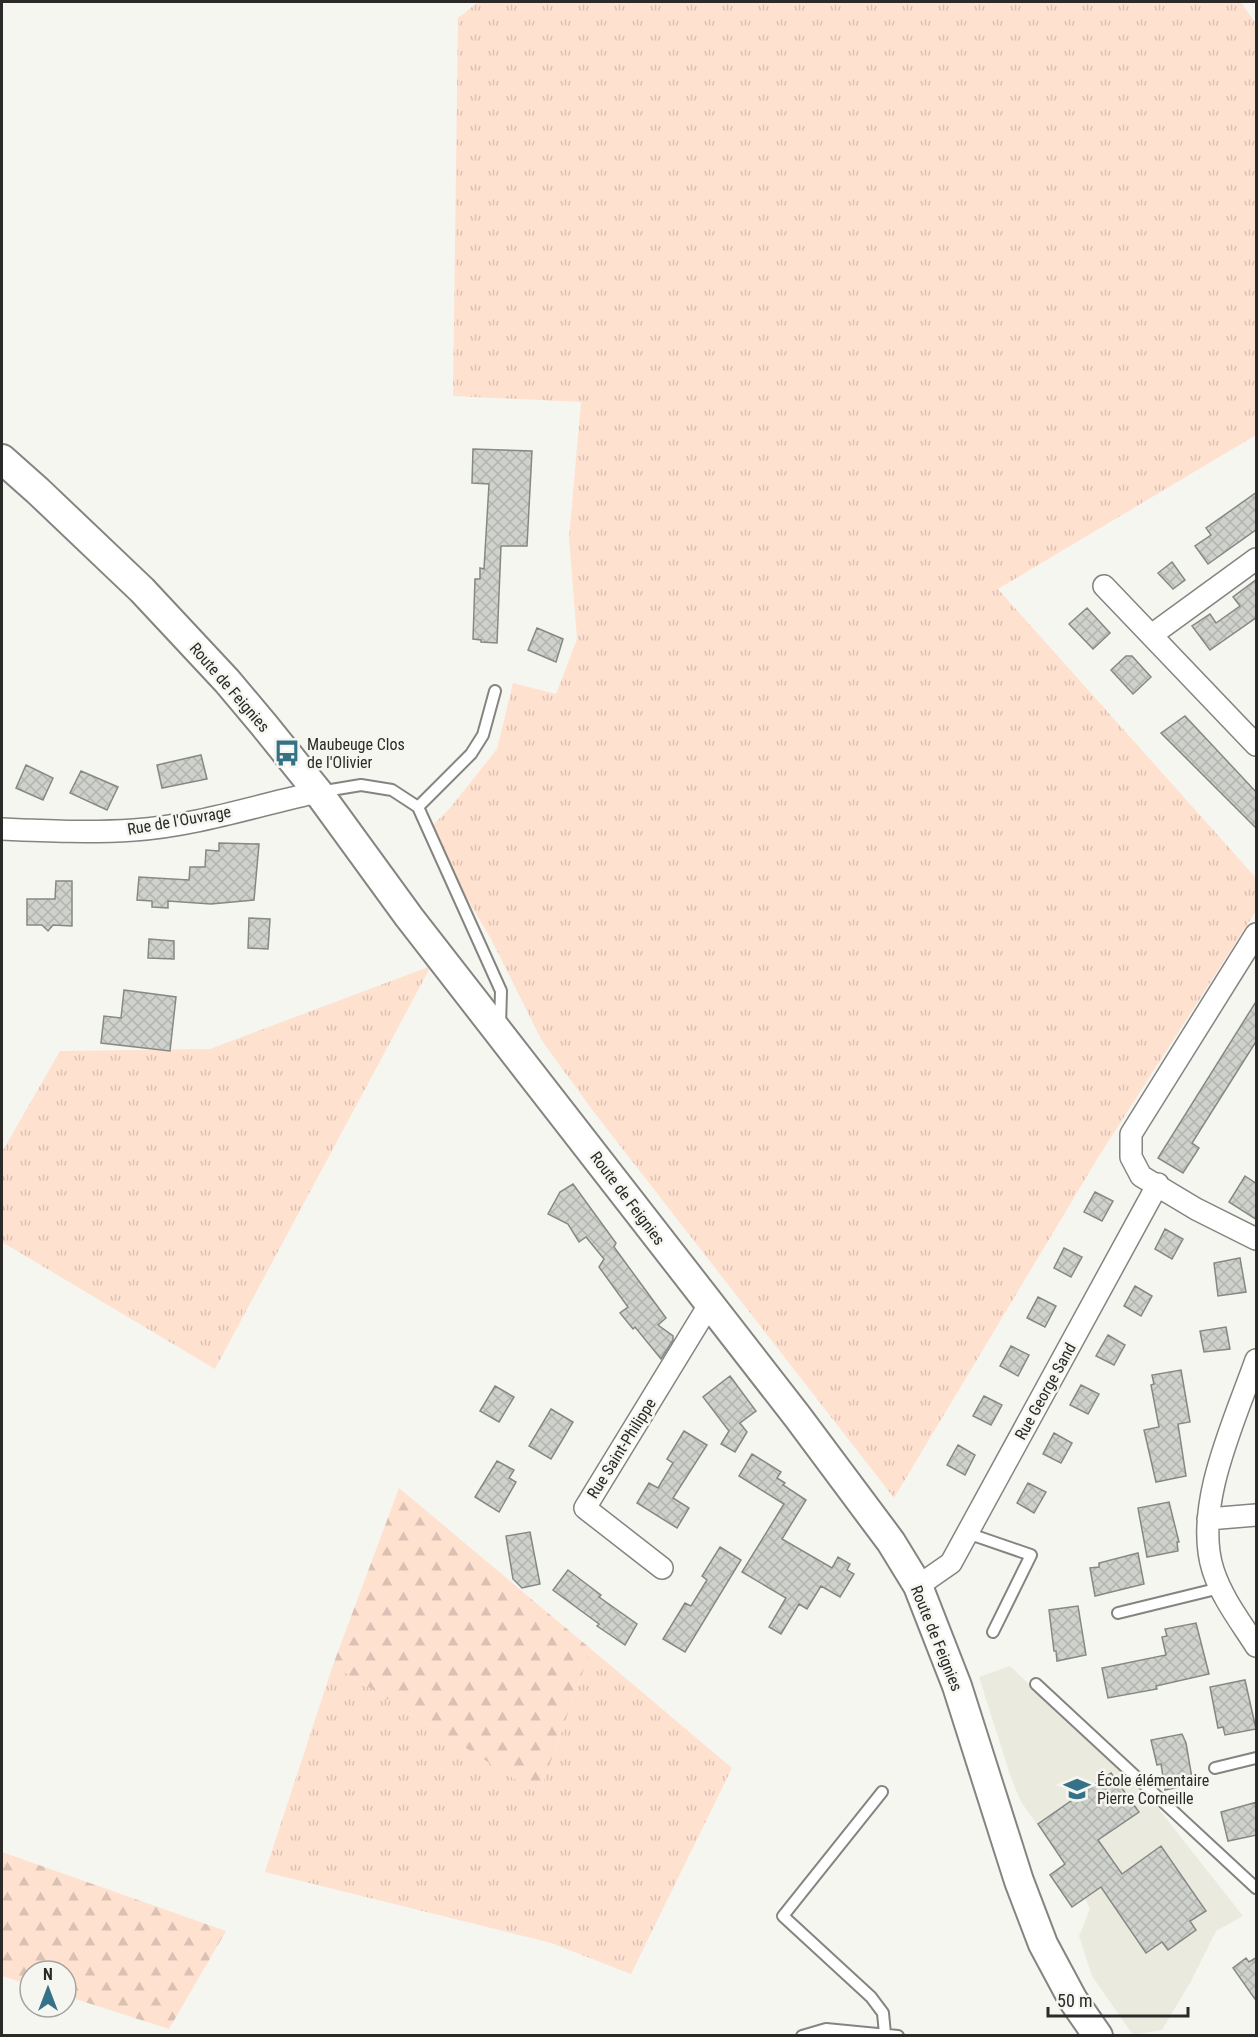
<svg xmlns="http://www.w3.org/2000/svg" width="1258" height="2037" font-family="'Roboto Condensed',sans-serif">
<style>
.built{fill:#ebeade}
.grass{fill:url(#grass-tufts)}
.forest{fill:url(#forest-firs)}
.building{fill:url(#building-cross-hatch);stroke:#868884;stroke-width:1.5}
.lines{fill:none;stroke-linecap:round;stroke-linejoin:round}
.lane-casing{stroke:#848480;stroke-width:14}
.street-casing{stroke:#848480;stroke-width:24}
.secondary-casing{stroke:#848480;stroke-width:32}
.lane{stroke:#fff;stroke-width:10}
.street{stroke:#fff;stroke-width:21}
.secondary{stroke:#fff;stroke-width:28}
.labels{text-anchor:middle;stroke-width:5;stroke-linejoin:round;paint-order:stroke}
.street-label{font-size:16px;fill:#2b2a29;stroke:#f6f6f1}
.poi-label{font-size:16px;fill:#2b2a29;stroke:#f6f6f1;text-anchor:start}
</style>
<defs>
<pattern id="grass-tufts" width="24" height="20" patternUnits="userSpaceOnUse" patternTransform="scale(1.5)"><rect width="24" height="20" fill="#ffe1d0"/><path d="M3 7l-1-3M5 7V3M7 7l1-3M15 17l-1-3M17 17v-4M19 17l1-3" fill="none" stroke="#dbc1b3"/></pattern>
<pattern id="forest-firs" width="22" height="20" patternUnits="userSpaceOnUse" patternTransform="scale(1.5)"><rect width="22" height="20" fill="#ffe1d0"/><path d="M5 1l3.5 6h-7zM16 11l3.5 6h-7z" fill="#dbc1b3"/></pattern>
<pattern id="building-cross-hatch" width="8" height="8" patternUnits="userSpaceOnUse" patternTransform="scale(1.5)"><rect width="8" height="8" fill="#cfd1cd"/><path d="M0 0l8 8M0 8l8-8" fill="none" stroke="#b2b4b0"/></pattern>
</defs>
<rect width="100%" height="100%" fill="#f6f6f1"/>
<path class="built" d="M1010,1666L1151,1799L1243,1916L1216,1931L1190,1983L1162,2030L1133,2035L1092,1976L1079,1936L1090,1909L1085,1899L1072,1907L1050,1875L1065,1864L1021,1802L1011,1778L979,1677Z"/>
<path class="grass" d="M478,2H1241L1256,24V435L998,589L1256,878V911L1099,1156L894,1498L593,1111L542,1041L491,939L427,831L450,808L497,749L513,683L556,694L577,639L569,538L581,402L453,396L458,18Z
M431,966L215,1369L2,1242V1152L60,1051L210,1049Z
M591,1649L732,1768L631,1974L551,1943L265,1872L333,1665L539,1794Z"/>
<path class="forest" d="M399,1488L591,1649L539,1794L333,1665Z
M2,1852L226,1931L169,2029L66,1996V1971H30V1985L2,1976Z"/>
<path class="building" d="M473,449L532,451L527,546H501L497,643L481,642V640L473,639L475,579H480V568L484,569L489,484L472,483Z
M1257,492V529L1208,564L1195,546L1211,535L1206,528Z
M1172,562L1185,580L1173,589L1158,573Z
M1257,579V617L1210,650L1192,626L1210,614L1216,623L1240,606L1233,597Z
M1087,608L1110,633L1093,649L1069,624Z
M537,628L563,639L556,662L528,650Z
M1126,656H1132L1151,677L1133,694L1111,670Z
M1185,716L1257,793V829L1161,733Z
M201,755L207,779L162,788L157,765Z
M26,765L53,778L43,800L16,788Z
M81,771L118,787L107,810L70,793Z
M219,843L259,844L254,900L211,904L168,901V908L152,907V901L137,900L139,877L189,880L190,867H205L206,850L219,851Z
M56,881H72V926L53,925L48,931L42,925H27V899H55Z
M249,918L270,919L268,949L248,948Z
M149,939L174,941V959L148,958Z
M124,990L176,997L170,1051L101,1043L104,1016L121,1018Z
M1257,1000V1040L1192,1143L1199,1148L1183,1173L1158,1158Z
M1245,1176L1257,1184V1220L1229,1202Z
M573,1184L616,1243L614,1247L666,1318L658,1325L673,1336V1340L661,1359L635,1327L633,1329L620,1313L628,1307L599,1267L604,1259L586,1237L579,1242L568,1224L548,1214L560,1192Z
M1095,1192L1113,1201L1102,1221L1084,1212Z
M1165,1229L1183,1239L1172,1259L1155,1249Z
M1064,1248L1082,1257L1071,1277L1054,1268Z
M1240,1258L1246,1292L1218,1296L1214,1263Z
M1135,1286L1152,1296L1141,1316L1124,1306Z
M1038,1297L1056,1306L1045,1327L1027,1318Z
M1226,1327L1230,1349L1204,1352L1200,1331Z
M1108,1335L1125,1345L1114,1365L1096,1356Z
M1011,1346L1029,1355L1018,1376L1000,1366Z
M1181,1370L1190,1422L1178,1424L1186,1476L1156,1482L1144,1430L1159,1427L1151,1385L1154,1384L1152,1375Z
M730,1376L756,1411L740,1423L747,1432L735,1452L721,1444L729,1431L703,1397Z
M1081,1385L1099,1394L1088,1414L1070,1405Z
M495,1386L514,1397L499,1422L480,1411Z
M984,1396L1002,1405L991,1425L973,1416Z
M551,1409L573,1422L551,1459L529,1446Z
M684,1431L707,1445L673,1498L689,1508L677,1528L637,1503L649,1483L658,1488L673,1463L667,1459Z
M1054,1433L1072,1443L1061,1463L1043,1454Z
M958,1445L975,1455L965,1475L947,1465Z
M752,1454L781,1472L777,1478L785,1483L783,1485L806,1500L782,1539L832,1568L838,1557L850,1564L847,1570L854,1574L840,1597L821,1586L807,1609L799,1604L781,1634L769,1627L786,1598L742,1572L784,1504L739,1476Z
M497,1461L514,1470L509,1478L516,1482L499,1512L475,1497Z
M1028,1483L1046,1492L1034,1513L1017,1503Z
M1169,1502L1179,1542H1177L1178,1551L1147,1557L1138,1508Z
M530,1532L540,1584L522,1588L513,1579L506,1536Z
M720,1547L741,1560L685,1652L663,1639L685,1603L691,1606L707,1580L702,1576Z
M1138,1553L1144,1584L1095,1596L1090,1568L1099,1567V1563Z
M568,1570L601,1595L599,1597L637,1624L625,1645L597,1626L599,1624L553,1590Z
M1078,1606L1086,1655L1057,1661L1056,1651H1054L1049,1610Z
M1196,1623L1209,1674L1156,1686L1157,1689L1108,1698L1102,1668L1166,1655L1162,1637L1167,1636L1165,1629Z
M1245,1680L1256,1729L1225,1735L1223,1727L1218,1728L1210,1687Z
M1182,1734L1186,1743L1193,1784L1165,1790L1161,1764L1157,1765L1151,1740Z
M1111,1773L1139,1812L1098,1840L1122,1874L1161,1846L1206,1911L1190,1921L1196,1930L1168,1950L1162,1942L1146,1953L1101,1887L1072,1907L1050,1875L1065,1864L1038,1824Z
M1257,1802V1835L1228,1841L1221,1812Z
M1257,1957V2002L1233,1968L1246,1958L1249,1962Z"/>
<g class="lines">
<g class="lane-casing">
<path id="lane" d="M319,792L361,785L392,790L418,807L501,991L500,1026
M418,807L471,754L483,735L495,691
M967,1533L1031,1555L993,1632
M1118,1613L1220,1588
M1036,1684L1256,1888
M1215,1768L1256,1758
M882,1792L783,1916L871,1997L883,2013L885,2034
M802,2036L826,2029L898,2036"/>
</g>
<g class="street-casing">
<path id="street" d="M1104,586L1256,745
M1153,634L1256,559
M2,829C46,831 90,833 134,830C195,826 258,805 318,792
M1256,934L1131,1134V1157L1141,1176L1196,1209L1256,1239
M1256,1360C1235,1420 1193,1507 1213,1570C1222,1598 1240,1621 1256,1646
M1208,1519L1256,1515
M662,1568L585,1508L709,1305
M918,1586L951,1563L1158,1184"/>
</g>
<g class="secondary-casing">
<path id="secondary" d="M2,459L38,491L142,590L227,681L264,725L318,792L409,917L797,1416L891,1542L918,1586L957,1686L1019,1881L1043,1944L1073,2000L1098,2036"/>
</g>
<use href="#lane" class="lane"/>
<use href="#street" class="street"/>
<use href="#secondary" class="secondary"/>
</g>
<defs>
<g id="bus-bare" transform="scale(2.07)"><path d="M-5-6H5V4H4V6H2V4H-2V6H-4V4H-5ZM-3.5-4V0h7V-4ZM-3.5 1.2v1.5H-2V1.2ZM2 1.2v1.5H3.5V1.2Z" fill="#357288" stroke="#f6f6f1" stroke-width="2.5" paint-order="stroke"/></g>
<g id="school-bare" transform="scale(2.07)"><path d="M0-5L7-2L0 1L-7-2ZM-4 1L0 2.5L4 1V4Q0 6-4 4Z" fill="#357288" stroke="#f6f6f1" stroke-width="2.5" paint-order="stroke"/></g>
</defs>
<g fill-rule="evenodd">
<use href="#bus-bare" x="287" y="753"/>
<use href="#school-bare" x="1077" y="1789"/>
</g>
<g class="labels">
<g class="street-label">
<text transform="translate(230 687) rotate(49)" y="6">Route de Feignies</text>
<text transform="translate(179 820) rotate(-10)" y="6">Rue de l'Ouvrage</text>
<text transform="translate(628 1198) rotate(53)" y="6">Route de Feignies</text>
<text transform="translate(1045 1391) rotate(-61)" y="6">Rue George Sand</text>
<text transform="translate(621 1448) rotate(-58)" y="6">Rue Saint-Philippe</text>
<text transform="translate(937 1638) rotate(68)" y="6">Route de Feignies</text>
</g>
<g class="poi-label">
<text x="307" y="750">Maubeuge Clos<tspan x="307" dy="18">de l'Olivier</tspan></text>
<text x="1097" y="1786">École élémentaire<tspan x="1097" dy="18">Pierre Corneille</tspan></text>
</g>
</g>
<rect width="1258" height="2037" fill="none" stroke="#2b2a29" stroke-width="6"/>
<g transform="translate(48 1989)"><circle r="28" fill="#f6f6f1" stroke="#a5a4a1" stroke-width="1.5"/>
<path d="M0-4.5L10 22L0 15L-10 22Z" fill="#357288"/>
<text y="-9" font-size="16" font-weight="bold" text-anchor="middle" fill="#2b2a29">N</text>
</g>
<path d="M1048 2007v9h140v-9" fill="none" stroke="#2b2a29" stroke-width="3"/>
<text x="1057" y="2007" font-size="18" fill="#2b2a29" stroke="#f6f6f1" stroke-width="4.5" paint-order="stroke">50 m</text>
</svg>
